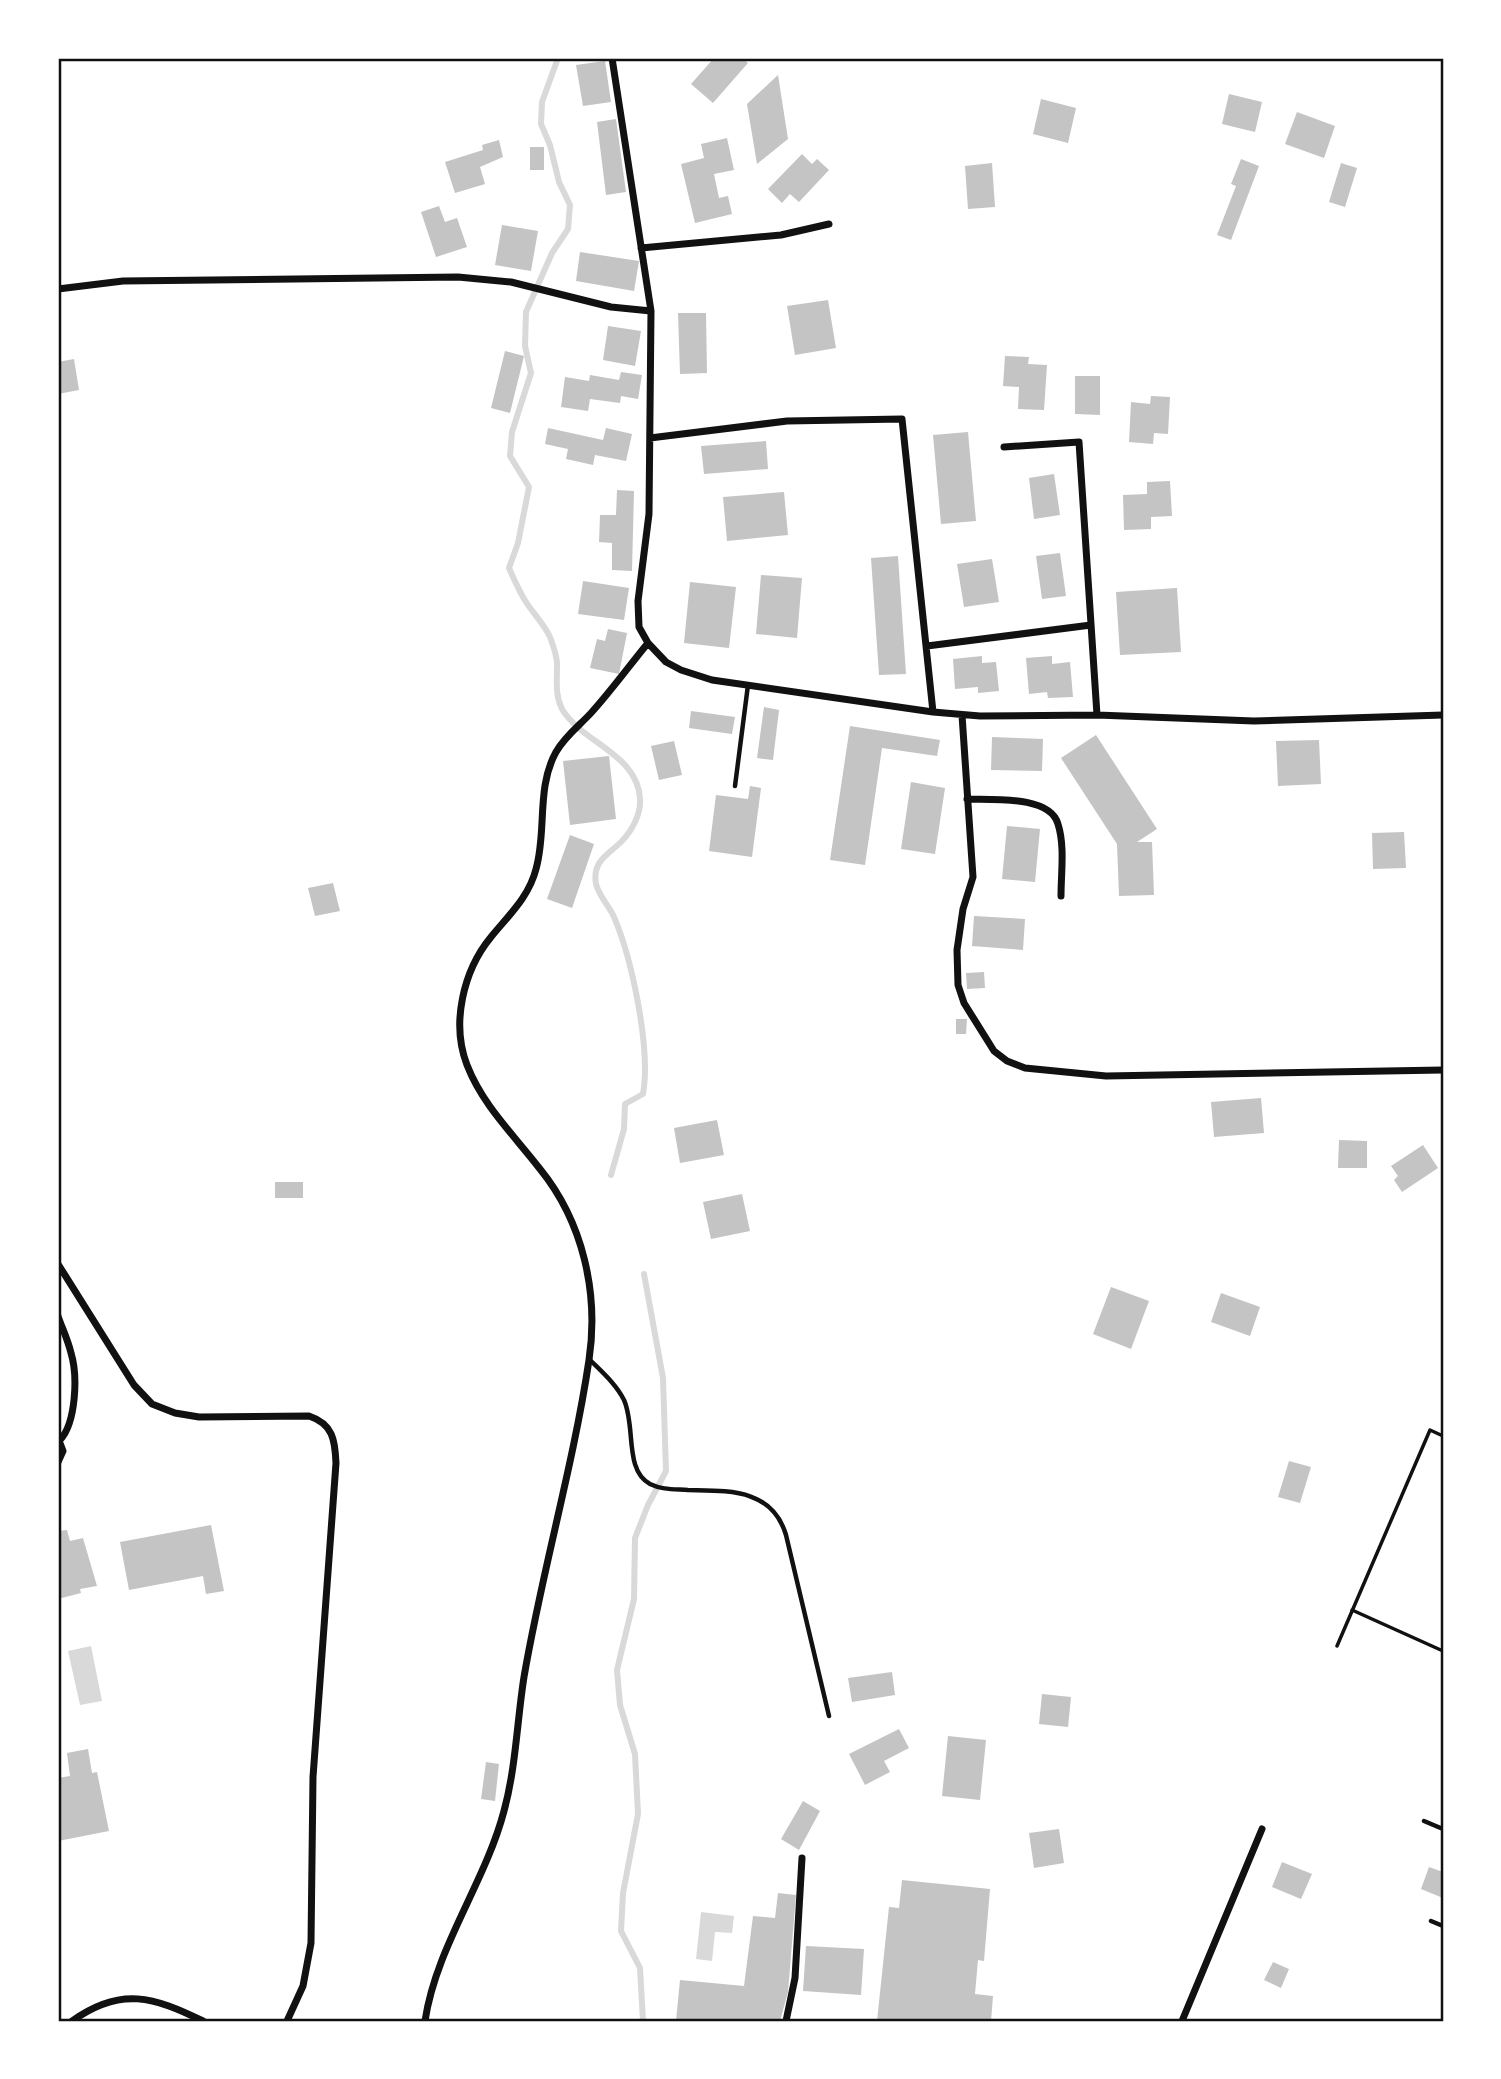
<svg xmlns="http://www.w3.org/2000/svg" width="1501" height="2079" font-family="Manrope,sans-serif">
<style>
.water{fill:#d9d9d9}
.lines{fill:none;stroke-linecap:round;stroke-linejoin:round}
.stream{stroke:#d9d9d9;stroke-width:6}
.building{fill:#c4c4c4}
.path{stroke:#111;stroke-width:3.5}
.service{stroke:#111;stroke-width:4.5}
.minor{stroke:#111;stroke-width:7}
.neatline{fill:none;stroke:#111;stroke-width:2.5}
</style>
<rect width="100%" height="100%" fill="#fff"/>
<path class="water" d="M91,1646L102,1701L80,1705L68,1651Z
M701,1912L734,1916L732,1933L715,1932L712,1961L696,1959Z"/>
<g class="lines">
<path class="stream" d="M558,58L542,102L541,124L550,145L559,182L570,205L568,229L552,253L526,312L525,346L531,373L512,432L510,456L529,487L518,543L509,568C514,579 519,591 526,602C533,613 544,624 550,637C553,645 558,659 557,667C557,682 555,695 562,709C582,743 638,754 640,799C641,814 632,831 621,842C608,855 592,861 596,884C599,896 609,906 614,917C632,959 651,1049 643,1094L625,1104L624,1129L611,1175
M643,2021L640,1968L621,1931L623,1893L638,1814L635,1754L620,1705L617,1670L634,1599L635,1538L648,1505L666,1471L663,1378L644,1274"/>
</g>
<path class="building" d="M714,58H742L748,63L713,103L691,84Z
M605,61L611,102L583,106L576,65Z
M778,75L788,139L757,164L747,104Z
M1229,94L1262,102L1255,132L1222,124Z
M1041,99L1076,108L1068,143L1033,134Z
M1297,112L1335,126L1324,158L1285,144Z
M616,119L626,192L606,195L597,122Z
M727,138L734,170L714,174L719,198L728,196L732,214L695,223L681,164L704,158L701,144Z
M499,140L503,157L480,167L485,184L455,193L445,162L483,150L482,145Z
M530,147H544V170H530Z
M802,154L812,164L817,159L829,170L799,202L790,194L782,203L768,189Z
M1241,159L1259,166L1231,240L1217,235L1236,186L1231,184Z
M992,163L995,207L968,209L965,166Z
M1341,163L1357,168L1345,207L1329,202Z
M439,206L445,222L457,218L467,247L436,257L421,212Z
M502,225L538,231L531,271L495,265Z
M580,252L639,261L634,291L576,281Z
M828,300L836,348L795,355L787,306Z
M678,313H706L707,373L680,374Z
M608,326L641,331L635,366L603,360Z
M505,351L524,356L510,413L491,408Z
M1005,356L1029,357L1028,364L1047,365L1044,410L1018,409L1019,387L1003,386Z
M74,359L79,390L58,394V362Z
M621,372L642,375L638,399L621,396L620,403L590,399L588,411L561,407L565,377L589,381L590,375L619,380Z
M1075,376H1100V415L1075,414Z
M1151,396L1170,397L1168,434L1154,433L1153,444L1129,442L1131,402L1150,404Z
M548,428L603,440L606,428L632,434L626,461L595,455L593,465L566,459L568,449L545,444Z
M968,432L976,521L941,524L933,435Z
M766,441L768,469L704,474L701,446Z
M1054,474L1060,515L1034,519L1029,478Z
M1170,481L1172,516L1151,517V529L1124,530L1123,495L1147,494V482Z
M617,490L634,491L632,571L612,570V543L599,542L600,515H616Z
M784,492L788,535L727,541L723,497Z
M1060,553L1066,596L1042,599L1036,556Z
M898,556L906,674L879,675L871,558Z
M992,559L999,602L964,607L957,564Z
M761,575L802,578L797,638L756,634Z
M583,581L629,588L624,620L578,614Z
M690,582L736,587L729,648L684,643Z
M1177,588L1181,652L1120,655L1116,592Z
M608,629L627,633L619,674L590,668L597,639L605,641Z
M982,656V663L996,662L999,691L978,693V687L955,689L953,659Z
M1052,656V664L1070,662L1073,697L1048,698L1047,692L1029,694L1026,658Z
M764,707L779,710L773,760L757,758Z
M691,711L735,717L732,734L689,728Z
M850,726L940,740L937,756L882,748L865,865L830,860Z
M1096,735L1157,829L1137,842H1152L1154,895L1119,896L1117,844L1061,758Z
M992,737L1043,739L1042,771L991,770Z
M1319,740L1321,784L1278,786L1276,741Z
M674,741L682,775L659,780L651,746Z
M609,756L616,819L570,825L563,761Z
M911,782L945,788L935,854L901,849Z
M750,786L761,788L752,857L709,851L716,795L748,799Z
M1007,826L1040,829L1035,882L1002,879Z
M1404,832L1406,868L1373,869L1372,833Z
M570,835L594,844L572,908L547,899Z
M333,883L340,911L315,916L308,888Z
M974,916L1025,919L1023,950L972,946Z
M984,972L985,988L967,989L966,973Z
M956,1019H967L966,1034H956Z
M1261,1098L1264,1133L1214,1137L1211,1102Z
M717,1120L724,1155L680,1163L674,1128Z
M1339,1140L1367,1141V1168H1338Z
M1423,1145L1438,1168L1402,1192L1394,1180L1398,1176L1391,1166Z
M275,1182H303V1198H275Z
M742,1194L750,1231L711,1239L703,1202Z
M1111,1287L1149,1301L1131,1349L1093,1334Z
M1221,1293L1260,1307L1250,1336L1211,1322Z
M1289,1461L1311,1467L1300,1503L1278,1497Z
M211,1525L224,1591L206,1594L203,1576L129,1590L120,1542Z
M67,1530L70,1541L83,1538L97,1586L80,1589L81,1593L58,1599V1531Z
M892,1672L895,1695L852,1702L848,1678Z
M1042,1694L1071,1697L1068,1727L1039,1724Z
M899,1729L909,1748L884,1761L890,1772L865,1785L849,1754Z
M948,1736L986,1740L980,1800L942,1796Z
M88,1749L92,1773L97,1772L109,1831L58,1841V1778L70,1776L67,1753Z
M486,1762L499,1764L495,1801L481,1799Z
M803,1801L820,1811L799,1850L781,1839Z
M1059,1829L1064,1863L1034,1868L1029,1833Z
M1282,1862L1312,1874L1301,1899L1272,1887Z
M1429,1867L1443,1872V1898L1421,1889Z
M902,1880L990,1889L984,1961L978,1960L975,1994L993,1996L991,2021H877L889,1907L899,1908Z
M778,1893L796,1895L788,1992L780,2021H676L680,1980L744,1986L753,1916L775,1918Z
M806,1946L864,1949L861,1995L803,1991Z
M1273,1962L1289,1969L1281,1988L1264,1980Z"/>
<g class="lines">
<path class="path" d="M1352,1610L1443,1651
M1337,1646L1430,1430L1443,1436"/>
<path class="service" d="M735,786L748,685
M589,1359C602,1372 616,1384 624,1400C636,1427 624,1470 650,1484C662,1490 675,1489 688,1490C728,1491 772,1488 786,1535L829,1716
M1424,1821L1443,1829
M1431,1921L1443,1926"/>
<path class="minor" d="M612,58L651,311L649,514L638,601L639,627L648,643L666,662L681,670L712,680L933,712L980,716L1097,715L1254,721L1443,715
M641,248L781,235L829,224
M58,289L123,281L458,277L511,282L611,307L651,311
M650,438L787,421L902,419L933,712
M1004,447L1079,442L1097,715
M927,646L1091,625
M962,715L973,877L963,909L957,950L958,985L964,1003L994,1051L1007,1061L1025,1068L1106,1076L1443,1070
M967,799C991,800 1050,795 1058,824C1065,846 1061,873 1061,896
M58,1264L134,1385L152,1404L175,1413L199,1417L309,1416C333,1424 335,1440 336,1463L313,1777L311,1943L303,1986L287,2021
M58,1316C62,1328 68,1340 71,1353C78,1376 76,1423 60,1440
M58,1438L63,1451L58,1462
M72,2021C121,1986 154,1997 203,2021
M425,2021C436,1947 485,1883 504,1811C516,1767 517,1721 524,1677C542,1571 573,1467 589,1360C599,1293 583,1222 540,1169C514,1135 483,1106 467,1065C451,1024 463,971 491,937C508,916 529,897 536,869C547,831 536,788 556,752C565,736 579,726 591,713C611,691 629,666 648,643
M786,2021L795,1978L802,1858
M1182,2021L1262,1829"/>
</g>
<rect width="1501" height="2079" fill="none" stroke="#ffffff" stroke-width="119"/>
<rect x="60" y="60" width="1382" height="1960" class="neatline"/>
</svg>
